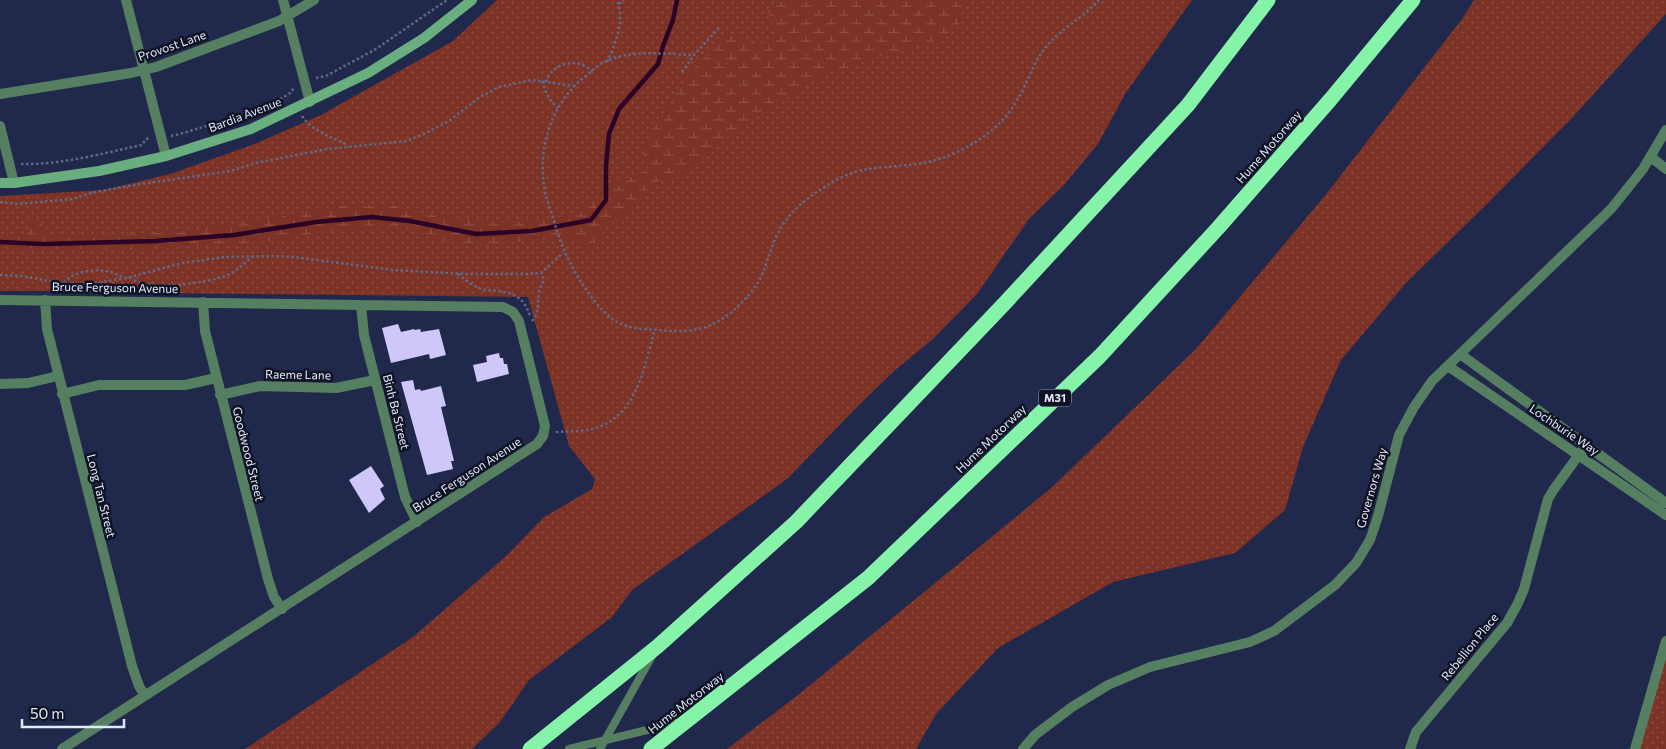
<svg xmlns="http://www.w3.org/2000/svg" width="1666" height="749" font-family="Commissioner,sans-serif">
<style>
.grass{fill:url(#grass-dots)}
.wetland{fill:url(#wetland-marsh)}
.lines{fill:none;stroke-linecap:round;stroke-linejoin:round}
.stream{stroke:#2c0128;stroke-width:4.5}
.building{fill:#cfc7f7}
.path{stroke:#626988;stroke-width:2.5;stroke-dasharray:2.5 2.5;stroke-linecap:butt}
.lane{stroke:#557f60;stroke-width:8}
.street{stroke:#557f60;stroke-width:10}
.secondary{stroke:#69ae7e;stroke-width:10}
.highway{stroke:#85f4a8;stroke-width:15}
.labels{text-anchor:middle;stroke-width:5;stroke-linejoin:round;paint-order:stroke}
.shield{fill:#0f1323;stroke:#a3a9bb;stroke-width:1}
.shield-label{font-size:11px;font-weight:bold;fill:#e3e9fc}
.street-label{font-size:12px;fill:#e3e9fc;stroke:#0f1323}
</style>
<defs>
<pattern id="grass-dots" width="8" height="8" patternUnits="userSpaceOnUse" patternTransform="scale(1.25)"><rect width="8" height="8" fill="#7c3225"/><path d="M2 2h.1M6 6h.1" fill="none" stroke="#8e5046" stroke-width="1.8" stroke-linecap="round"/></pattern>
<pattern id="wetland-marsh" width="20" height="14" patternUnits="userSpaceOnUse" patternTransform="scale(1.25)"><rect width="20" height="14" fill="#7c3225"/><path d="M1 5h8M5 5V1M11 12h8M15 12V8" fill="none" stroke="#8e5046"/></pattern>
</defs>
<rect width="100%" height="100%" fill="#20284c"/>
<path class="grass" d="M497,0H1192L1125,94L1098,144L1063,186L1029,219L977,294L933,339L894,371L861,403L787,479L632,590L612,617L529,680L500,722L472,749H245L413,637L505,557L544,517L592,489L595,479L569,446L528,297L63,292L62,289H59V291H0V196L104,190L170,174L252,145L321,115L453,41Z
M1474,0H1666V14L1573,117L1487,204L1406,283L1341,360L1303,447L1285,510L1235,553L1113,582L998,648L936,714L916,749H727L798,695L1050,489L1196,349L1324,197L1462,19Z
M1666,640V749H1634Z"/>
<path class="wetland" d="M779,0H964L961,21L948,36L850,66L812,81L765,112L736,129L697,166L676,178L659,181L647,188L645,202C631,209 618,217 606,228C599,236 597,243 587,248L578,244L569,238L488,244L446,242L407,227L343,229L274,241L132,250L0,248V237L26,236L28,230L29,217L36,219L47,230L54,235H75L186,232L258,221L337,206L394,205L416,212L491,223L538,221L582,211L595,203L601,193L600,184C618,174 631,184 648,169L644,157V144L650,133L688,76L725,33L732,34L756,45L776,38L778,30L770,19L768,10Z"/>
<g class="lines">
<path class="stream" d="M0,242L43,244L156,241L234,235L316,222L372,217L410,221L476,234L532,231L591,220L606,200V165L609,134L619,109L658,64L663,46L673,20L677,0"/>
</g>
<path class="building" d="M398,324L401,332L414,329L415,330L420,329L421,332L439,329L446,355L430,359L429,354L391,363L382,328Z
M499,353L500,358H503L504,364H507L509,374L477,382L473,365L487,362L486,356Z
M413,380L415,390L420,389L421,391L441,386L446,406L441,407L454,461H451L453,469L427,475L401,382Z
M371,466L384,486L380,489L385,499L369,513L349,480Z"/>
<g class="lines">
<path class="path" d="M619,4L624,0
M719,28L694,55C664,54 630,49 602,63C595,67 589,74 582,79C550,106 537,151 545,191C547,201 551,211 554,221C560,242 567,259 578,277C587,292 603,315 619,323C631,329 646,329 659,330C678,332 698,332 715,323C732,314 749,297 759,281C767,266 770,248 778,233C786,217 801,202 817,192C830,183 847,173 863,170C888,165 915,167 939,159C968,150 1001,129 1016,102C1027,85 1033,63 1045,48C1060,29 1083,18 1099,0
M607,62C616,43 625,20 617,0
M682,72L694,55
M316,78L326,76L376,49L447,0
M542,81C546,93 549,100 558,108
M546,82C551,63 579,56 592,72
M302,116C312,131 333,138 348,145
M171,136C188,133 280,103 290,93C292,91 293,89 295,87
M21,164C62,165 103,153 142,145L146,139L151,138
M0,202L18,204L72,199L91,193L128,186L230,171L256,163L327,149L406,141L424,134L449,121L480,97L499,87L532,80L575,86
M458,274C465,280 473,286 482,289C487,291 493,290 498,291C515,293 525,299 530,316
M0,275L22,276L61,283L89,284L127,278L182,263L225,257L273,256L294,257L393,270L466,274H528L541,273L563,253
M130,277C143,292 207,283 225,276C236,272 244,264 253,256
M64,283C73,271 96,268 110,272C115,273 120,276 125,278
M532,321C540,312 537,303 539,292C540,288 542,284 544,280L541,273
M557,431V432C571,431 586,432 599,427C639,411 644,365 655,330"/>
<path class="lane" d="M569,749L680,722
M600,749L652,656"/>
<path class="street" d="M126,0L166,156
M283,0L310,102
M0,94L131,73L156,67L279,21L314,0
M0,126L14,183
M1651,157L1666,169
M0,300L503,307L513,312L519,321L545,426L543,436L537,444L62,749
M45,300L47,329L132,666L139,686L145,696
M203,302L205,331L268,579L274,597L282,609
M361,305L364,335L405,497L417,522
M1460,354L1666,503
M1448,366L1666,515
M0,384L28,383L58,376
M62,394L99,385H185L216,378
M220,395L260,386L336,388L375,380
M1023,749L1035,735L1072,707L1108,685L1150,667L1250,642L1274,631L1335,585L1356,563L1370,540L1378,516L1399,435L1414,407L1432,381L1611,209L1643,169L1666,130
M1410,749L1416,732L1507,623L1518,603L1524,589L1548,499L1554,489L1586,445
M1635,749L1666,641"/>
<path class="secondary" d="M0,183H14L99,171L166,156L251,129L368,73L424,38L472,0"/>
<path class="highway" d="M530,749L658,646L796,522L1004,304L1188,105L1268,0
M651,749L868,578L1100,356L1218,228L1330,100L1413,0"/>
</g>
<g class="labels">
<rect class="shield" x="1039" y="389.5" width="32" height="17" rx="4"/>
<g class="shield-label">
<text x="1055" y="402">M31</text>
</g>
<g class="street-label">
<text transform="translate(172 46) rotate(-19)" y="4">Provost Lane</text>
<text transform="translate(245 115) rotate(-21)" y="4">Bardia Avenue</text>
<text transform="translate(1269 147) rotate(-49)" y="4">Hume Motorway</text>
<text transform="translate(115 288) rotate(1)" y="4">Bruce Ferguson Avenue</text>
<text transform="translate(298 375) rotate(1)" y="4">Raeme Lane</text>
<text transform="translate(396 412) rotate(76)" y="4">Binh Ba Street</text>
<text transform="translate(1564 430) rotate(34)" y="4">Lochburie Way</text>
<text transform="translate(991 439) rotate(-44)" y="4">Hume Motorway</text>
<text transform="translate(248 454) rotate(76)" y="4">Goodwood Street</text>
<text transform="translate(467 475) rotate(-33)" y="4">Bruce Ferguson Avenue</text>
<text transform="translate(1372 488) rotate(-74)" y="4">Governors Way</text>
<text transform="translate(101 496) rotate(76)" y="4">Long Tan Street</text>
<text transform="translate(1470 647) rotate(-51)" y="4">Rebellion Place</text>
<text transform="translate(686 703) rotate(-38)" y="4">Hume Motorway</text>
</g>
</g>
<path d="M22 719v8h102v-8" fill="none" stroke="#e3e9fc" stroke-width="2.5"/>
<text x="30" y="719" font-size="15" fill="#e3e9fc" stroke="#0f1323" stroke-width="4" paint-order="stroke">50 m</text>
</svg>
